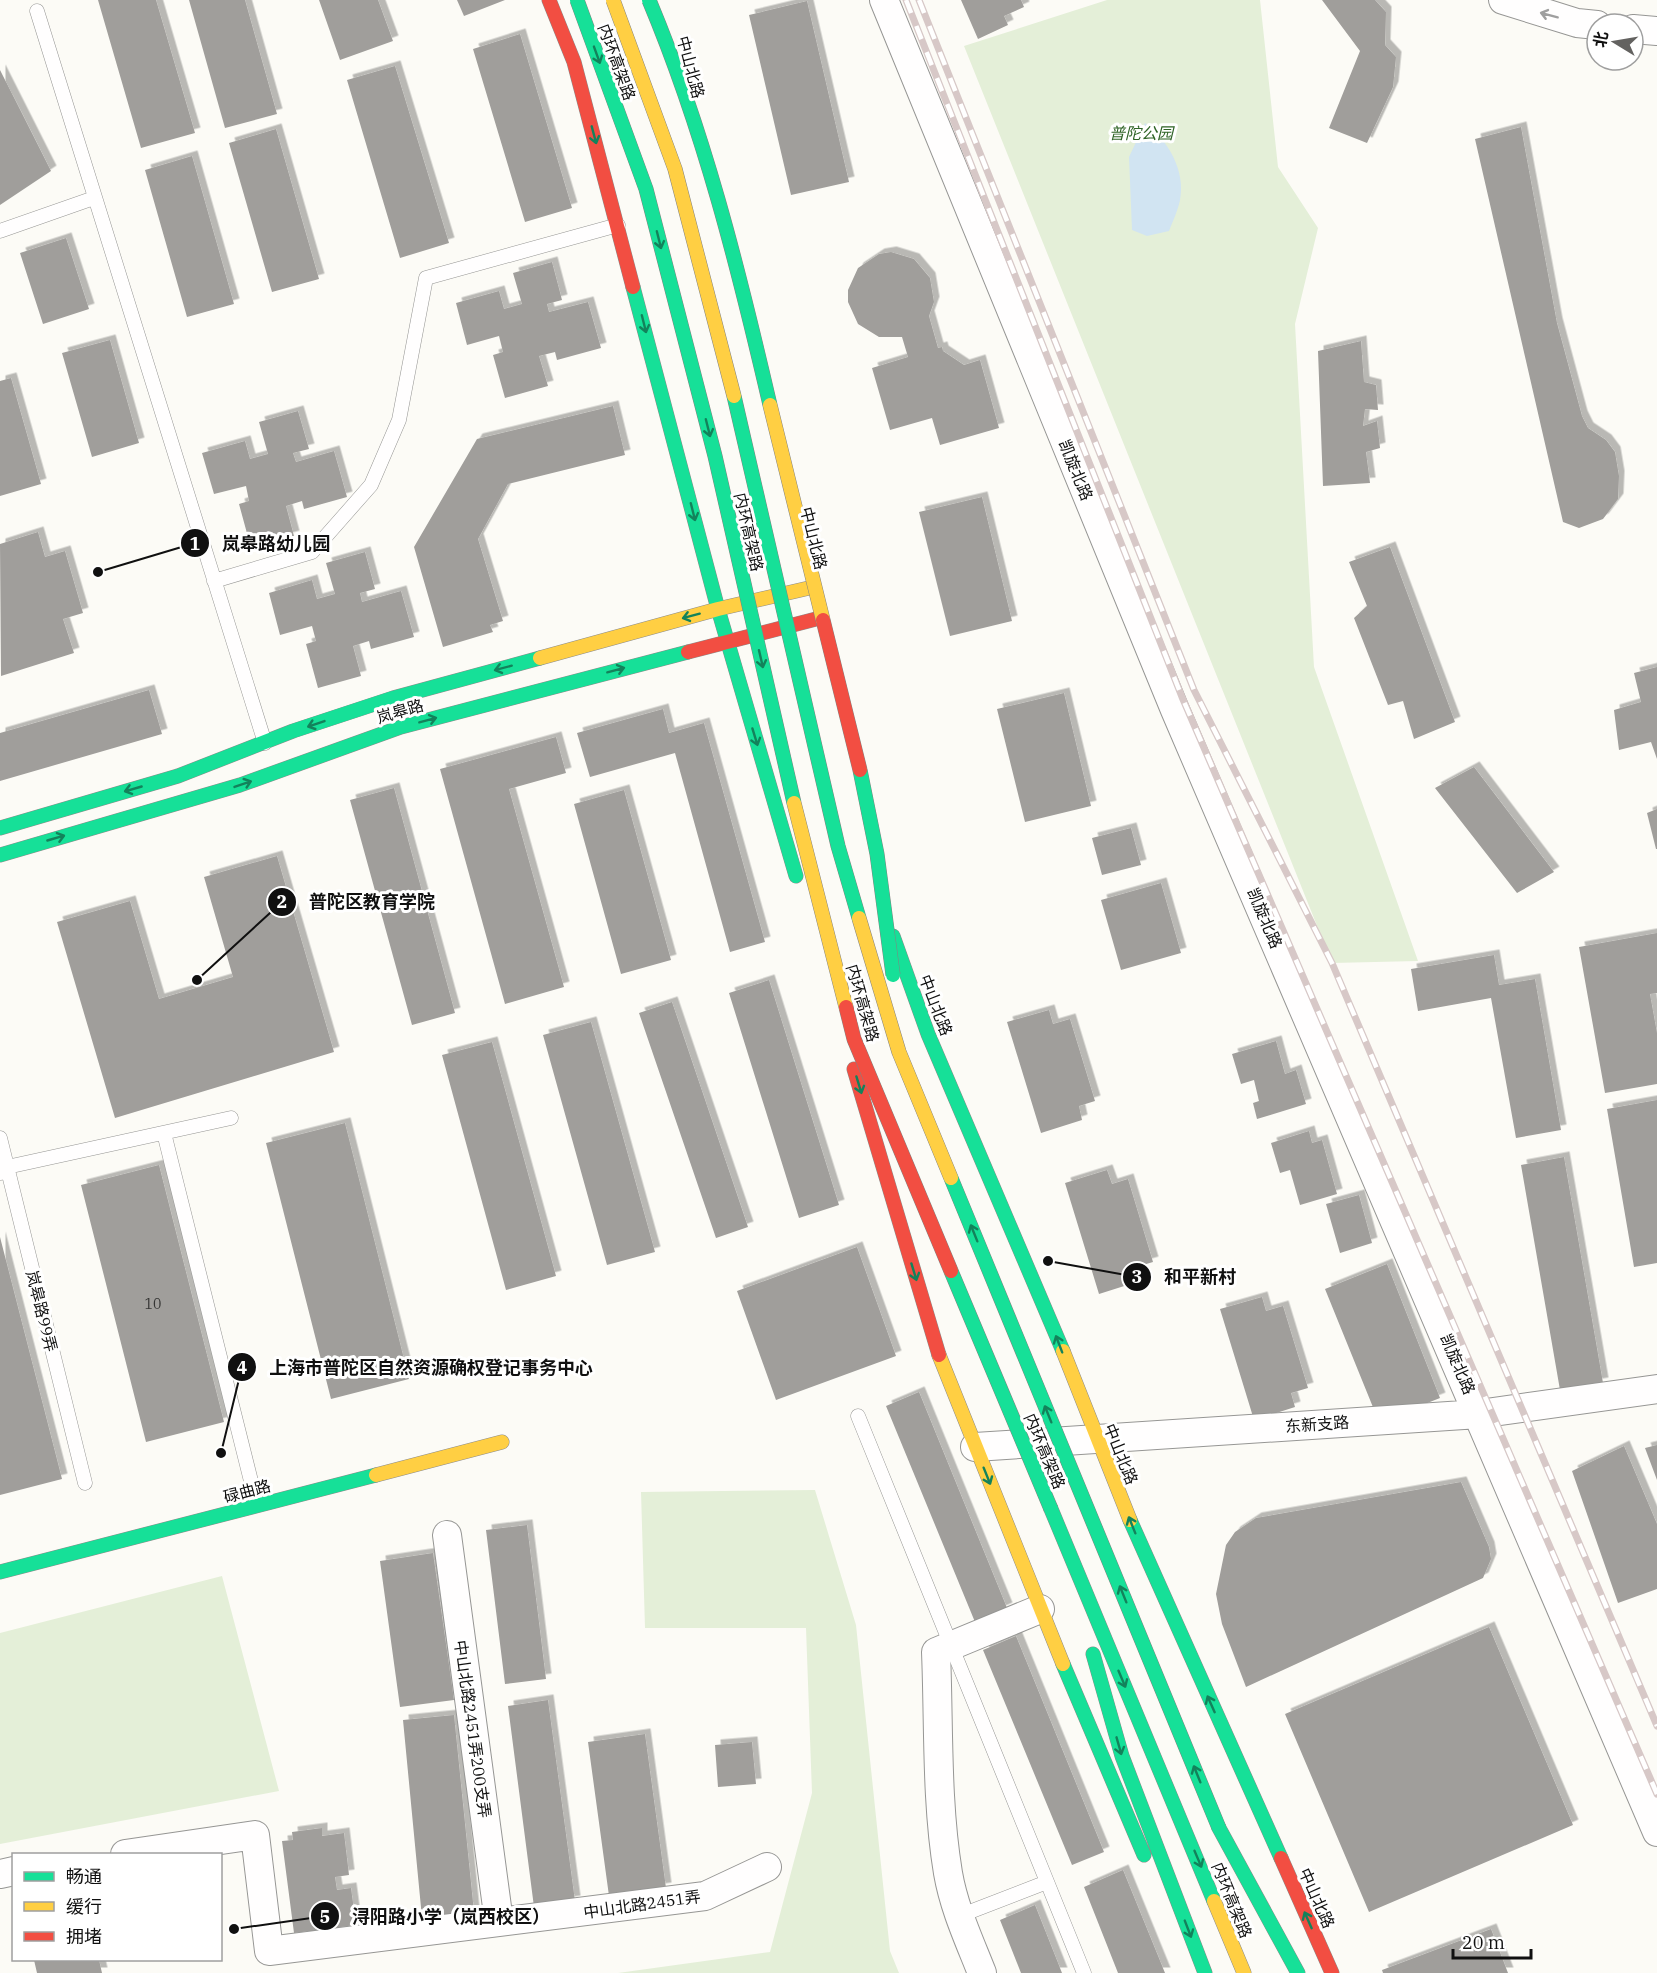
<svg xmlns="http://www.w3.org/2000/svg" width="1657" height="1973" font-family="'IBM Plex Serif','Noto Sans SC',serif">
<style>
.green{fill:#e4efd8}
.water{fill:#d1e4f2}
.building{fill:#a09e9b;filter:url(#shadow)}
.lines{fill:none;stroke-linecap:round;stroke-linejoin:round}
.lane-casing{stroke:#969694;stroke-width:15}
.street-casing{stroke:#969694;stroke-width:30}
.fast-casing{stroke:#8d8c8a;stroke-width:15}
.slow-casing{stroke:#8d8c8a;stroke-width:15}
.jam-casing{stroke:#8d8c8a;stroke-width:15}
.lane{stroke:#fffefe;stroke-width:14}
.street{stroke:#fffefe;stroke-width:28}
.fast{stroke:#16e098;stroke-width:14}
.slow{stroke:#ffcf43;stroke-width:14}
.jam{stroke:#f24e42;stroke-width:14}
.rail-casing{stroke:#d7c8c7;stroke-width:7}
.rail{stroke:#fff;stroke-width:4.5;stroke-dasharray:14;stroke-linecap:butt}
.fast-bridge-casing{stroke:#848381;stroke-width:15;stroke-linecap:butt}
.slow-bridge-casing{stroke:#848381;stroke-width:15;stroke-linecap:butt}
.jam-bridge-casing{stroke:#848381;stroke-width:15;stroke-linecap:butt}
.fast-bridge{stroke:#16e098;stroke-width:14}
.slow-bridge{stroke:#ffcf43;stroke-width:14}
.jam-bridge{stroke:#f24e42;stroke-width:14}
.oneway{stroke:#9f9f9f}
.oneway2{stroke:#13825b}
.labels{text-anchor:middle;stroke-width:6;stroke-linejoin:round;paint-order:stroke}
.number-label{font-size:14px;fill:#343433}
.street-label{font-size:16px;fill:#101010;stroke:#fff}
.park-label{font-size:16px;font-style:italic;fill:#2e6326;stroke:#fff}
.leader{fill:none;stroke:#101010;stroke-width:2}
.callout-dot{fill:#101010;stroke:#fff;stroke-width:2}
.mark-label{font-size:18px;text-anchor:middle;font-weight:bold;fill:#fff}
.callout-label{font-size:18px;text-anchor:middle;font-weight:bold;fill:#101010;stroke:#fff;stroke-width:6;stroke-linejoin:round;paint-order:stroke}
</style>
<defs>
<filter id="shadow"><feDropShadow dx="5.5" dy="-5.5" stdDeviation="0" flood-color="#0004"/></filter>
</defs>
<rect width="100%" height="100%" fill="#fcfbf6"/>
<path class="green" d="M1107,0H1260L1278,167L1318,228L1295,324L1314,667L1418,961L1332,963L964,46Z
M815,1490L856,1625L890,1951L899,1973H618L770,1952L812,1793L806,1628H645L641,1492Z
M222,1576L279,1791L0,1844V1633Z"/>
<path class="water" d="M1145,123C1168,140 1186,171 1180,200C1178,210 1173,221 1169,231L1147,236L1132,230L1129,157Z"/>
<path class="building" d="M98,0H156L195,133L141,148Z
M189,0H245L277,114L225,128Z
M319,0H378L393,41L340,60Z
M457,0H505L464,16Z
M961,0H1021L1024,7L1004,16L1008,25L978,39Z
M1322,0H1375L1386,12L1385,45L1396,57L1393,87L1367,143L1329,128L1360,51Z
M807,1L849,182L791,195L749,15Z
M520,34L572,208L525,222L473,49Z
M395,66L449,243L400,258L347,80Z
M0,70L51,171L0,205Z
M1521,127L1557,323L1582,416L1588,428L1606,440L1615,452L1619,476L1618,499L1603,519L1579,528L1563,522L1475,139Z
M276,129L319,279L272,292L229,143Z
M192,156L234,304L187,317L145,170Z
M66,238L89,309L43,324L20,253Z
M891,252L914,259L930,278L934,302L929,316L938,348L942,347L943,351L964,365L980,360L999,428L940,445L932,418L890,430L872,368L908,357L902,337H879L858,324L848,302V290L858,268L879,254Z
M552,262L562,300L547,304L549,312L588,302L601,348L557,360L555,352L539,356L548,386L505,398L493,355L503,352L499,336L467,345L456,303L499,291L504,309L522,304L513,273Z
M110,340L139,443L92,457L62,353Z
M1361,341L1364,382L1376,385L1378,410L1365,409L1363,426L1377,421L1380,448L1366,452L1370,483L1323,486L1318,351Z
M11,378L41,484L0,496V381Z
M613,406L625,455L508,484L478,539L503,621L490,625L493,632L443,647L414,547L477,439Z
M298,411L309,449L293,453L296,462L334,451L347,497L304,509L302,501L286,506L294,536L251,548L239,504L249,501L246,486L214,494L202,453L245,441L250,459L268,454L259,422Z
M982,497L1012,621L950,636L919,512Z
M38,532L45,557L65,551L83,613L63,619L74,653L1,676L0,544Z
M1390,547L1455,722L1414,739L1403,701L1388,705L1354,618L1367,606L1349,562Z
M365,552L375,589L360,593L362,602L401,591L414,637L371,649L369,641L353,646L361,676L318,688L306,644L316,641L312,626L280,635L269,593L312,580L317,599L335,594L326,563Z
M1657,667V759L1651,742L1619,750L1614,710L1641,702L1634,673Z
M149,690L162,734L0,781V733Z
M1064,693L1091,806L1025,822L997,709Z
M663,709L669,733L704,723L765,942L730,952L675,753L590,777L577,733Z
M556,737L566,773L509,789L564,987L505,1004L440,769Z
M1474,767L1554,872L1517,893L1435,788Z
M394,788L455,1013L412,1025L350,800Z
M624,790L671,960L621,974L574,804Z
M1657,809V849H1656L1647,813Z
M1131,828L1141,865L1102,875L1092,838Z
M277,856L334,1052L115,1118L57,922L130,901L159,999L233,977L204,877Z
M1161,883L1181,953L1121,970L1101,900Z
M1657,933V993L1650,994L1657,1033V1084L1605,1093L1579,947Z
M1494,955L1499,985L1535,979L1561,1130L1516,1138L1491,998L1418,1011L1411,969Z
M769,980L839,1205L799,1218L729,993Z
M672,1002L748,1227L716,1238L639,1013Z
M1049,1010L1053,1024L1070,1019L1095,1101L1079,1106L1082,1120L1041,1133L1007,1022Z
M591,1022L655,1252L607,1265L543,1035Z
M1276,1041L1285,1074L1296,1070L1306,1104L1257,1119L1253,1103L1259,1101L1254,1080L1241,1084L1232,1054Z
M492,1042L556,1276L506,1290L442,1055Z
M1657,1100V1263L1634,1267L1607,1109Z
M345,1123L409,1379L331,1399L266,1143Z
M1309,1131L1312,1143L1322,1140L1337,1194L1300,1205L1290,1170L1280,1173L1271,1143Z
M1564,1157L1603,1383L1560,1390L1521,1165Z
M159,1165L224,1422L146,1442L81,1185Z
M1107,1170L1112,1184L1128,1179L1153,1262L1136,1267L1140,1281L1099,1294L1065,1183Z
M1359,1195L1372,1243L1340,1253L1326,1204Z
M0,1237L62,1479L0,1495Z
M857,1247L896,1356L776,1400L737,1291Z
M1387,1264L1440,1398L1379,1422L1325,1289Z
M1262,1297L1266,1311L1283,1306L1308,1388L1291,1393L1295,1407L1254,1420L1220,1309Z
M919,1392L1007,1608L975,1622L886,1406Z
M1657,1445V1480L1645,1448Z
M1624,1446L1657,1524V1589L1618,1603L1572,1471Z
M1461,1482L1489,1547L1491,1559L1483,1578L1246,1687L1222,1624L1216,1594L1226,1545L1235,1532L1256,1518Z
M527,1525L546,1679L505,1684L486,1530Z
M433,1553L454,1700L400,1707L380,1561Z
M1489,1627L1573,1825L1369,1912L1285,1714Z
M1016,1636L1104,1852L1072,1865L983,1650Z
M548,1700L575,1901L534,1907L508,1706Z
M454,1715L474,1912L422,1918L403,1720Z
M645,1734L666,1888L609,1896L588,1742Z
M752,1742L756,1784L718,1787L715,1745Z
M322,1828V1836L344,1833L349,1875L335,1877L337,1890L351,1888L356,1925L340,1927L341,1936L311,1940L310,1931L294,1933L282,1841L293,1840L292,1832Z
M1123,1870L1165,1973H1118L1084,1887Z
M1035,1905L1062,1973H1021L1000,1920Z
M1491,1929L1508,1973H1383L1382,1970Z
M34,1960H99L102,1973H37Z"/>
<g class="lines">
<g class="lane-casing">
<path id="lane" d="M37,11L265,743
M0,231L94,198
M214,581L312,552L371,485L399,420L426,278L618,225
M164,1133L257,1505
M0,1138L85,1483
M1,1173L7,1167L231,1118
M858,1416L1084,1973
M959,1916L1047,1882"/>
</g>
<g class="street-casing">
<path id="street" d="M884,0L1175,710L1657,1832
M1503,0L1577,23L1597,25
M1633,29L1657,31
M975,1447L1479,1414L1657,1389
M447,1535L499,1922
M125,1854L255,1835L269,1951L705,1896L767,1867
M0,1874L14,1871
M982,1973C969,1940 954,1908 948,1873C936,1801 939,1724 936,1652L1040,1609"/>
</g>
<g class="fast-casing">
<path id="fast" d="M633,287L718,609L796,876
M0,828L178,776L293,731L393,698L540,658
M0,855L240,785L401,727L688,652
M893,936L928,1034L1063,1351
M1051,1509L1214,1901
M1130,1520L1281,1858
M0,1572L376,1475
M1093,1654L1122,1756L1205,1973
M1063,1664L1144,1855
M1219,1828L1298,1973"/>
</g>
<g class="slow-casing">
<path id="slow" d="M540,658L718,609L809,588
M1063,1351L1130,1520
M939,1355L1063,1664
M376,1475L502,1442
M1214,1901L1244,1973"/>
</g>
<g class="jam-casing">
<path id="jam" d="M549,0L574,62L633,287
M688,652L816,619
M854,1069L939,1355
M1281,1858L1332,1973"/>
</g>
<use href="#lane" class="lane"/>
<use href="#street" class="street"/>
<use href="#fast" class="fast"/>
<use href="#slow" class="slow"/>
<use href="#jam" class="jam"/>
<g class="rail-casing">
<path id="rail" d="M906,0L1182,697L1657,1794
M919,0L1194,690L1332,963L1657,1726"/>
</g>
<use href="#rail" class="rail"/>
<g class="fast-bridge-casing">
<path id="fast-bridge" d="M577,0L646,189L715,456L794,803
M649,0C704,131 738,267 770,405
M734,396L838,846L859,918
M860,770L877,854L893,975
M951,1178L1219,1828
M951,1271L1051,1509"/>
</g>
<g class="slow-bridge-casing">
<path id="slow-bridge" d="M613,0L675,169L734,396
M770,405L823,620
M794,803L846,1007
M859,918L899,1052L951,1178"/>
</g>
<g class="jam-bridge-casing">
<path id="jam-bridge" d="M823,620L860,770
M846,1007L854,1039L951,1271"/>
</g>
<use href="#fast-bridge" class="fast-bridge"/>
<use href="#slow-bridge" class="slow-bridge"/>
<use href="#jam-bridge" class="jam-bridge"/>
</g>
<defs><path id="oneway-shaft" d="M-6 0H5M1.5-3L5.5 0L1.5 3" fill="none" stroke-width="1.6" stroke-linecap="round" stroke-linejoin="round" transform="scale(1.5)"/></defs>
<use class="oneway" href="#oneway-shaft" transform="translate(1549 15) rotate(-165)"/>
<g class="oneway2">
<use href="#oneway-shaft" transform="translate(597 55) rotate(70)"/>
<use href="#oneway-shaft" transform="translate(594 135) rotate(75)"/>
<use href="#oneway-shaft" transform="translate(659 240) rotate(76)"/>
<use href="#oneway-shaft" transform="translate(644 324) rotate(76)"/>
<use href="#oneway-shaft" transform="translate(708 428) rotate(76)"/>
<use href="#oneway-shaft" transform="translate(693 512) rotate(76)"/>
<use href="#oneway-shaft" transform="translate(691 616) rotate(165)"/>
<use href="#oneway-shaft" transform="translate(761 659) rotate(77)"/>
<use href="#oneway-shaft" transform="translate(503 668) rotate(165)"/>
<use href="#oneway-shaft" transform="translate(616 670) rotate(-15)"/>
<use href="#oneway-shaft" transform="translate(428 720) rotate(-15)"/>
<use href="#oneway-shaft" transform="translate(316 724) rotate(161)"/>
<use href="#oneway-shaft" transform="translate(755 737) rotate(73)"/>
<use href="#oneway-shaft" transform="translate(243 784) rotate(-19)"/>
<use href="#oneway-shaft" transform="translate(133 789) rotate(164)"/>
<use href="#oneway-shaft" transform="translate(56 838) rotate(-16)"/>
<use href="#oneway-shaft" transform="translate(859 1085) rotate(73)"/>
<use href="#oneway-shaft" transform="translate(974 1233) rotate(-112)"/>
<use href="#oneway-shaft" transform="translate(914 1272) rotate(73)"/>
<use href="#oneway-shaft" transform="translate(1059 1344) rotate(-111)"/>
<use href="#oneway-shaft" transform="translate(1048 1414) rotate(-112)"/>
<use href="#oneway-shaft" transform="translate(987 1476) rotate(68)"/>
<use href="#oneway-shaft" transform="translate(1132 1525) rotate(-112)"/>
<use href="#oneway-shaft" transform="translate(1123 1594) rotate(-112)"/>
<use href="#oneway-shaft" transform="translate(1122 1679) rotate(67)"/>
<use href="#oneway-shaft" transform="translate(1211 1704) rotate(-114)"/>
<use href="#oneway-shaft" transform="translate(1119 1746) rotate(74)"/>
<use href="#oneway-shaft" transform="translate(1197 1774) rotate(-112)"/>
<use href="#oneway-shaft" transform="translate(1198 1859) rotate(67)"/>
<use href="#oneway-shaft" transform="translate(1308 1920) rotate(-114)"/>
<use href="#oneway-shaft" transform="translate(1188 1929) rotate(69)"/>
</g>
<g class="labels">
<g class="number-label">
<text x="153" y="1309">10</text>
</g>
<g class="street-label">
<text transform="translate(617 62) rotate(70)" y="6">内环高架路</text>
<text transform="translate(691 67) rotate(75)" y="6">中山北路</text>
<text transform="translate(1076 470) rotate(68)" y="6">凯旋北路</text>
<text transform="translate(749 532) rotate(77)" y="6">内环高架路</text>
<text transform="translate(814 538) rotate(76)" y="6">中山北路</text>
<text transform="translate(400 711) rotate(-16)" y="6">岚皋路</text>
<text transform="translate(1265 918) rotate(67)" y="6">凯旋北路</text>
<text transform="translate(863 1003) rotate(74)" y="6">内环高架路</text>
<text transform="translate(936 1005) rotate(69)" y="6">中山北路</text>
<text transform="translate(42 1311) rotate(76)" y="6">岚皋路99弄</text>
<text transform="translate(1458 1364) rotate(67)" y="6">凯旋北路</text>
<text transform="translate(1317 1424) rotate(-4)" y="6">东新支路</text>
<text transform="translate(1045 1451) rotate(67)" y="6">内环高架路</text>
<text transform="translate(1121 1454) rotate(68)" y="6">中山北路</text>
<text transform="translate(247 1491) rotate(-15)" y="6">碌曲路</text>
<text transform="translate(473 1729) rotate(82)" y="6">中山北路2451弄200支弄</text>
<text transform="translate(1317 1898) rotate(66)" y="6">中山北路</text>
<text transform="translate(1232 1900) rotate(68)" y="6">内环高架路</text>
<text transform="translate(642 1904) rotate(-8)" y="6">中山北路2451弄</text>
</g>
<g class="park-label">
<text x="1141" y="139">普陀公园</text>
</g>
</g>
<path class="leader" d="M98 572L195 543M197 980L282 902M1048 1261L1137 1277M221 1453L242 1367M234 1929L325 1916"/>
<g class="callout-dot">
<circle cx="98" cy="572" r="6"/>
<circle cx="197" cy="980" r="6"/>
<circle cx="1048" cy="1261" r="6"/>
<circle cx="221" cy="1453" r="6"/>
<circle cx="234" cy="1929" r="6"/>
<circle cx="195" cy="543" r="15"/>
<circle cx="282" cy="902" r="15"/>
<circle cx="1137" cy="1277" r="15"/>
<circle cx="242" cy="1367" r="15"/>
<circle cx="325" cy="1916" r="15"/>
</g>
<g class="mark-label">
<text x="195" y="550">1</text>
<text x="282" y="908">2</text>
<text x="1137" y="1283">3</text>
<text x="242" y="1374">4</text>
<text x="325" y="1923">5</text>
</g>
<g class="callout-label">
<text x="276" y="550">岚皋路幼儿园</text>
<text x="372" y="908">普陀区教育学院</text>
<text x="1200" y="1283">和平新村</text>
<text x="431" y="1374">上海市普陀区自然资源确权登记事务中心</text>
<text x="451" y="1923">浔阳路小学（岚西校区）</text>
</g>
<rect x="12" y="1853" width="210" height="108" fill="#ffffff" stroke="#9f9f9f" stroke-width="1.5"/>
<rect x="24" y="1872" width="30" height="9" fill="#16e098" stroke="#9f9f9f" stroke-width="1.5"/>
<text x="66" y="1883" font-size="18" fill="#101010">畅通</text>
<rect x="24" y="1902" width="30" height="9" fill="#ffcf43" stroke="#9f9f9f" stroke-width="1.5"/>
<text x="66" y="1913" font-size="18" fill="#101010">缓行</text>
<rect x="24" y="1932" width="30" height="9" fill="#f24e42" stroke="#9f9f9f" stroke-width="1.5"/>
<text x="66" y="1943" font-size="18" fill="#101010">拥堵</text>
<g transform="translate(1615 42) rotate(281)"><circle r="28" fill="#ffffff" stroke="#9f9f9f" stroke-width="1.5"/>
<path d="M0-4.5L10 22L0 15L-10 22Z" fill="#636260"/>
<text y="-9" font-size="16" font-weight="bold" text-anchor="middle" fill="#101010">北</text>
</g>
<path d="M1453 1949v9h78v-9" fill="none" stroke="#101010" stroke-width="3"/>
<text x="1462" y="1949" font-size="18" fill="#101010" stroke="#ffffff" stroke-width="4.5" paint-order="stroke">20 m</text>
</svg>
